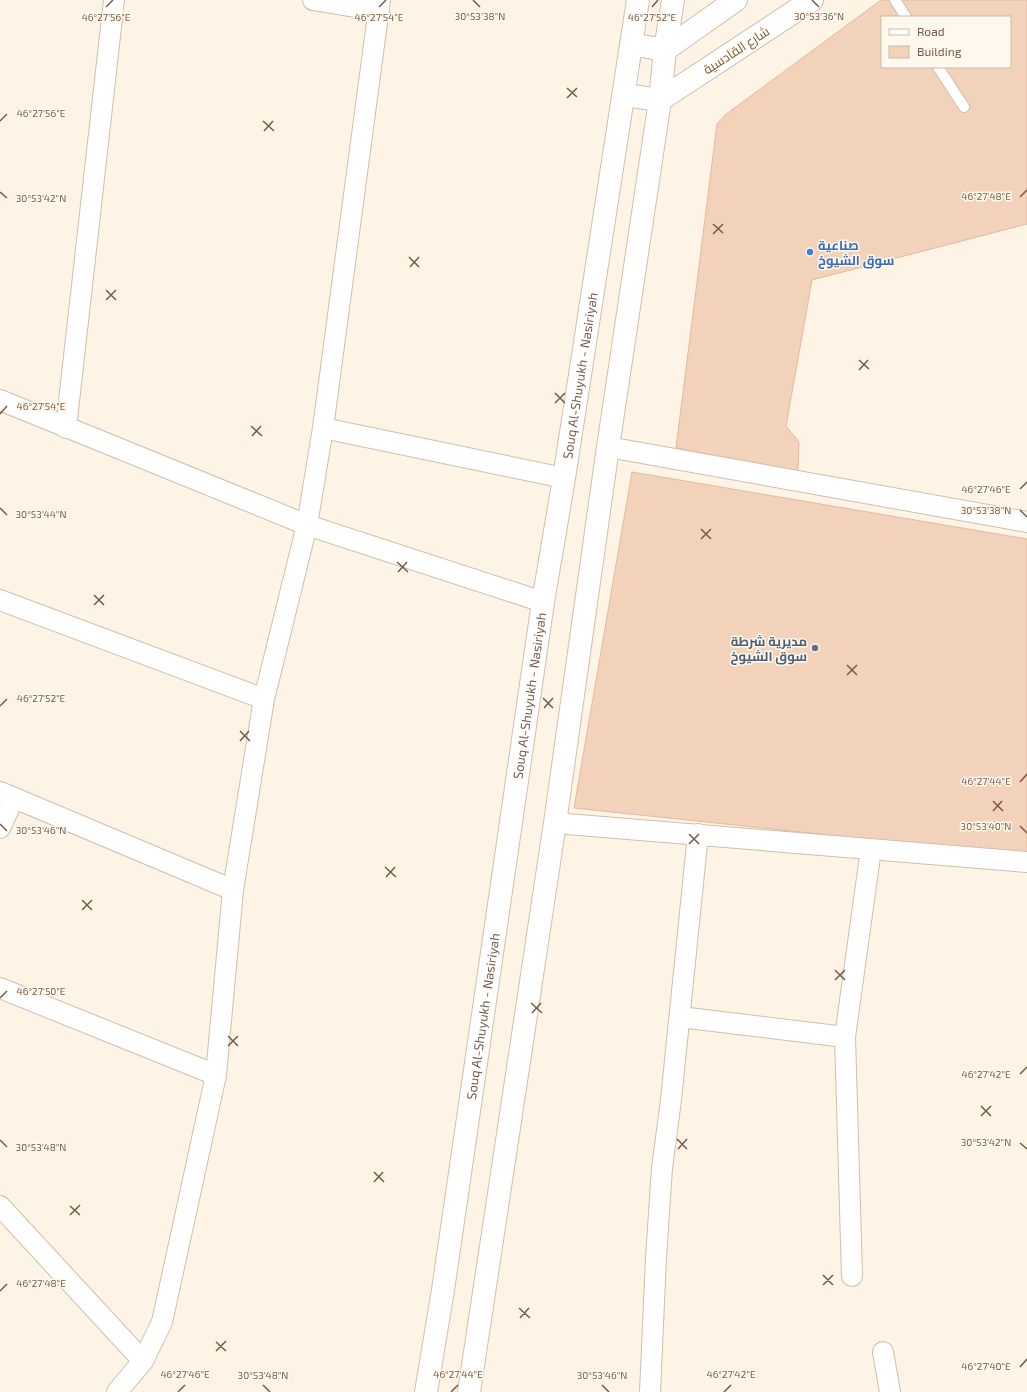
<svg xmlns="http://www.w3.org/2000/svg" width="1027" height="1392" font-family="'Exo 2',Cairo,sans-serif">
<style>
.building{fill:#f3d2bc;stroke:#e6b89b;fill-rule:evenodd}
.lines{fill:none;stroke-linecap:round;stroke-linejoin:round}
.lane-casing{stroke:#d1bead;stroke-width:12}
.street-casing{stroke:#d1bead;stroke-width:22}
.secondary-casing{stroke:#d4bdab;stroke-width:24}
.lane{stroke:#fff;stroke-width:10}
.street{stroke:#fff;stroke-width:20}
.secondary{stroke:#fff;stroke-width:22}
.ticks{fill:none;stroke:#775a49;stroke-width:1.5}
.shop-dot{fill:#3f7fe0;stroke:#fff8ec;stroke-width:1.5}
.service-dot{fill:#5c6f8a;stroke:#fff8ec;stroke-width:1.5}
.labels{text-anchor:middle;stroke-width:3;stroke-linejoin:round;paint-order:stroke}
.street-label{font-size:13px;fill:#775a49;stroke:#fff8ec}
.shop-label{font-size:13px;font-weight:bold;fill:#366cbe;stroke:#fff8ec;text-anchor:start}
.service-label{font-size:13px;font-weight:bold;fill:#4e5e75;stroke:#fff8ec;text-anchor:end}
.ticks-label{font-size:10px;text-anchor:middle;fill:#775a49;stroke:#fff8ec;stroke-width:3;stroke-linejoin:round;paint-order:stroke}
</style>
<rect width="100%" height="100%" fill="#fdf4e5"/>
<path class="building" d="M881,0H1027V224L812,280L786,426L799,442L798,471L676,448L717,124L725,115ZM882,17H1010V67H882Z
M632,472L1027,539V856L574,808Z"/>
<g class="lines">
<g class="lane-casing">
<path id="lane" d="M895,0L906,17
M938,67L964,107"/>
</g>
<g class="street-casing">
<path id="street" d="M313,0L379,11
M0,400L307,525L543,602
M66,428L114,0
M323,428L564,478
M608,447L1027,522
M0,600L264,699
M0,792L233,890
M555,823L1027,862
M0,828L14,798
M0,988L216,1075
M680,1017L845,1037
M0,1206L143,1361
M852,1276L845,1037L871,849
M883,1352L890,1392
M117,1392L143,1361L162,1322L216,1075L233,890L264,699L307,525L323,428L380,0
M650,1392L656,1258L662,1168L671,1100L698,834"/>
</g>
<g class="secondary-casing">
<g id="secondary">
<path d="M631,44L665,50L736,0"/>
<path d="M624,95L660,100"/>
<path d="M660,100L812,0"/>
<path id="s1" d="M426,1392L443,1290L543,602L564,478L638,0"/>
<path d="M469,1392L555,823L608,447L660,100L665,50L673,0"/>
</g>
</g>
<use href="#lane" class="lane"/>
<use href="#street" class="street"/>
<use href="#secondary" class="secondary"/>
</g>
<path class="ticks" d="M473,0L480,7M812,0L819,7M106,7L113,0M379,7L386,0M652,7L658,0M567,88L577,97M567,98L577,88M0,121L7,114M263,121L274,131M264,131L273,121M0,192L7,198M1020,197L1027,190M713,224L723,233M713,234L723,224M409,257L419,267M410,267L419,257M106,290L116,300M106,300L116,290M859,360L869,369M859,370L868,360M555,393L565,403M555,403L565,393M0,414L7,406M251,426L262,436M252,436L261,426M1020,489L1027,482M0,508L7,515M1020,510L1027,517M701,529L711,539M701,539L711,529M397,562L408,572M398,572L407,562M94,595L104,605M94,605L104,595M847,665L857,675M847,675L857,665M543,698L553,708M0,706L7,699M544,708L553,698M240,731L250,741M240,741L249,731M1020,782L1027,774M993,801L1003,811M993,811L1002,801M0,824L7,831M1020,826L1027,833M689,834L699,844M689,844L699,834M385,867L396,877M386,877L395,867M82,900L92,910M82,910L92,900M835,970L845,980M835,980L845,970M0,998L7,991M531,1003L542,1013M532,1013L541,1003M228,1036L238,1046M228,1046L238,1036M1020,1074L1027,1067M981,1106L991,1116M981,1116L991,1106M677,1139L687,1149M0,1140L7,1147M1020,1143L1027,1149M678,1149L687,1139M374,1172L384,1182M374,1182L383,1172M70,1206L80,1215M70,1215L80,1205M823,1275L833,1285M823,1285L833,1275M0,1291L7,1284M519,1308L530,1318M520,1318L529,1308M216,1342L226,1351M216,1351L226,1341M1020,1367L1027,1359M263,1385L270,1392M602,1385L609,1392M178,1392L185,1385M451,1392L458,1385M724,1392L731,1385"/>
<circle class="shop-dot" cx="810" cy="252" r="4"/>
<circle class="service-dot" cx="815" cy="648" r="4"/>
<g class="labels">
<g class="street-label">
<text transform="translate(736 50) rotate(-33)" y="5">شارع القادسية</text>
<text dy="5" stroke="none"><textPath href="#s1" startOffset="1028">Souq Al-Shuyukh - Nasiriyah</textPath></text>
<text dy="5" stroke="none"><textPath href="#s1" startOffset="704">Souq Al-Shuyukh - Nasiriyah</textPath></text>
<text dy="5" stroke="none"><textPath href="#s1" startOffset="380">Souq Al-Shuyukh - Nasiriyah</textPath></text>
</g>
<g class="shop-label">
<text x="818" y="250">صناعية<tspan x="818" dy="15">سوق الشيوخ</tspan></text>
</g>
<g class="service-label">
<text x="807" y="646">مديرية شرطة<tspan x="807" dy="15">سوق الشيوخ</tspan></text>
</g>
</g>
<g class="ticks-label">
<text x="480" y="20">30°53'38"N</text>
<text x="819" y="20">30°53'36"N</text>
<text x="106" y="21">46°27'56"E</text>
<text x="379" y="21">46°27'54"E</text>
<text x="652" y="21">46°27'52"E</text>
<text x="41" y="117">46°27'56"E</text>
<text x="986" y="200">46°27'48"E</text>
<text x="41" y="202">30°53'42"N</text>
<text x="41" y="410">46°27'54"E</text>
<text x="986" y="493">46°27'46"E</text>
<text x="986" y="514">30°53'38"N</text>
<text x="41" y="518">30°53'44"N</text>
<text x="41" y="702">46°27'52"E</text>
<text x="986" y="785">46°27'44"E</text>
<text x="986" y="830">30°53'40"N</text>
<text x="41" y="834">30°53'46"N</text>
<text x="41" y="995">46°27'50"E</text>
<text x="986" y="1078">46°27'42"E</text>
<text x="986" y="1146">30°53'42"N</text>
<text x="41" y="1151">30°53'48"N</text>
<text x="41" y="1287">46°27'48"E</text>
<text x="986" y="1370">46°27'40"E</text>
<text x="185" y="1378">46°27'46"E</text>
<text x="458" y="1378">46°27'44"E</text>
<text x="731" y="1378">46°27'42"E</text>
<text x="263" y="1379">30°53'48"N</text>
<text x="602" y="1379">30°53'46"N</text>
</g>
<rect x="881" y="16" width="130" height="52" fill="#fff8ec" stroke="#c9b9ab"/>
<rect x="889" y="29" width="20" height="6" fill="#ffffff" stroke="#c9b9ab"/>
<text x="917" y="36" font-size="12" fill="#775a49">Road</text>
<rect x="889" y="46" width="20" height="12" fill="#f3d2bc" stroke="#c9b9ab"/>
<text x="917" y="56" font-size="12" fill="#775a49">Building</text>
</svg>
